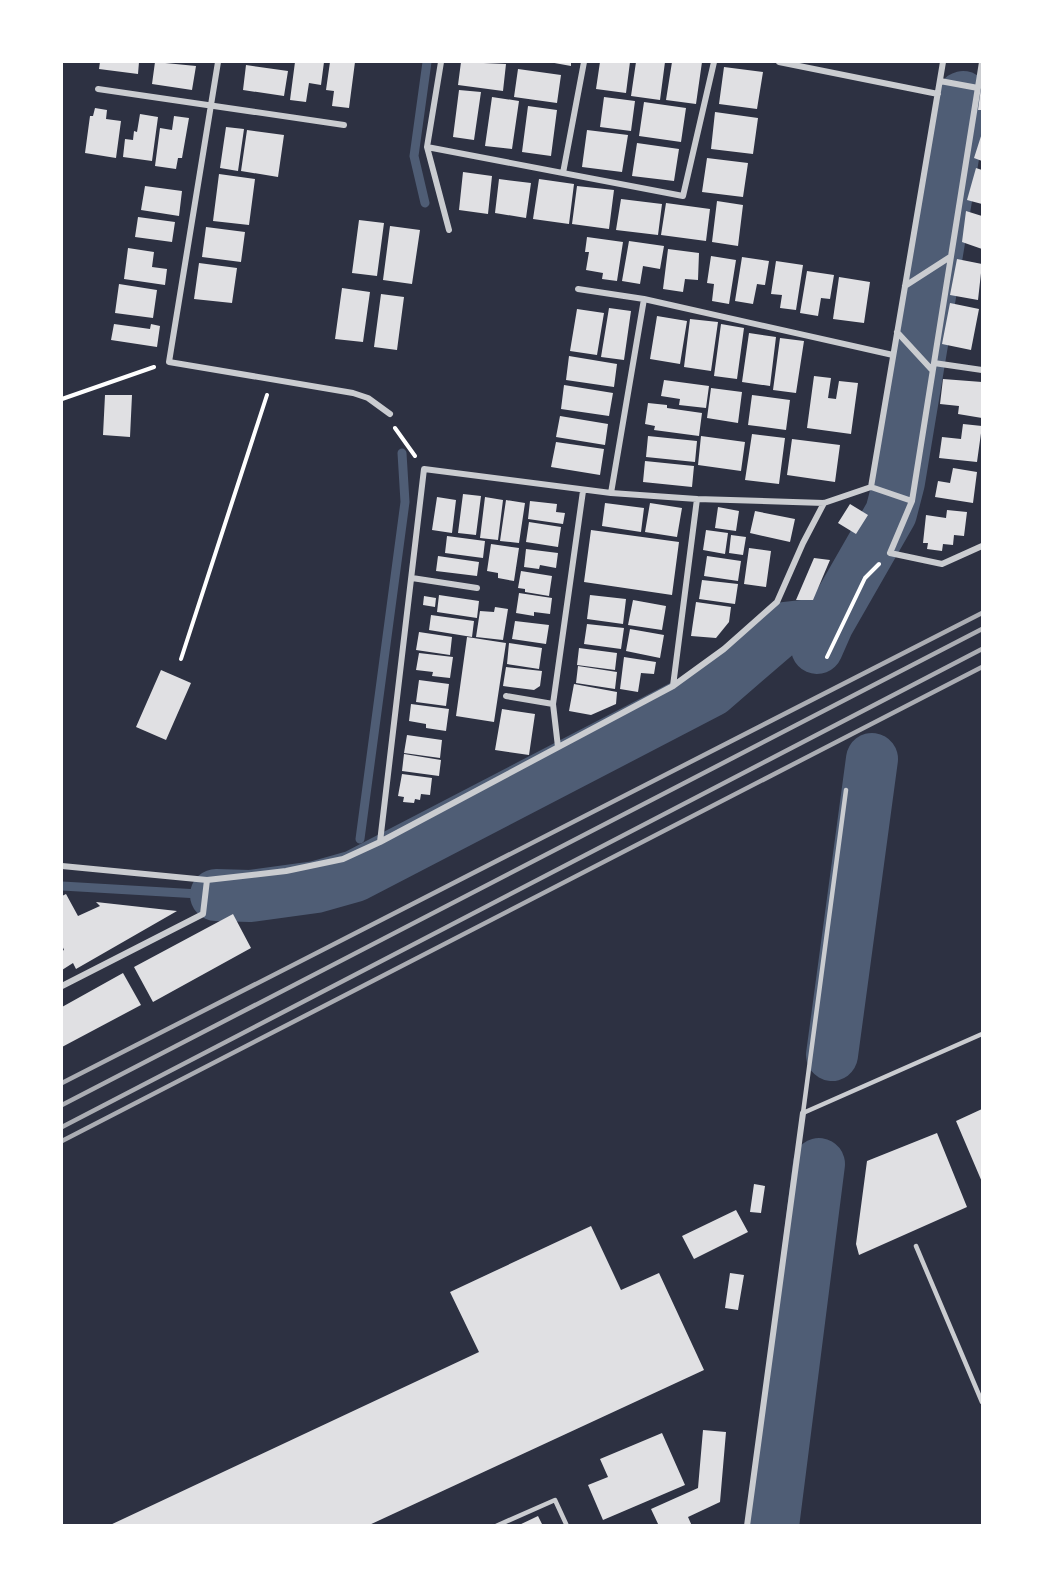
<svg xmlns="http://www.w3.org/2000/svg" width="1044" height="1587" font-family="Helvetica,sans-serif">
<style>
.lines{fill:none;stroke-linecap:round;stroke-linejoin:round}
.stream{stroke:#4f5d75;stroke-width:9}
.river{stroke:#4f5d75;stroke-width:52}
.building{fill:#e0e0e3}
.path{stroke:#fff;stroke-width:4}
.service{stroke:#caccd0;stroke-width:4.5}
.minor{stroke:#caccd0;stroke-width:6}
.rail{stroke:#abadb3;stroke-width:4.5}
</style>
<rect width="100%" height="100%" fill="#2d3142"/>
<g class="lines">
<path class="stream" d="M425,203L414,156L427,62
M360,839L405,502L402,453
M62,886L216,895"/>
<path class="river" d="M817,648L828,623L891,513L899,482L963,97
M216,895L250,896L316,887L355,876L711,691L784,628L828,623
M832,1055L872,759
M773,1526L819,1164"/>
</g>
<path class="building" d="M100,62H139L138,74L99,69Z
M155,62L196,66L192,90L152,84Z
M295,62H324L321,85L309,83L306,102L290,100Z
M330,62H355L349,108L332,106L334,91L326,90Z
M461,62L506,64L503,91L458,85Z
M549,62H571V66Z
M600,62H630L626,93L596,89Z
M636,62H665L660,100L631,96Z
M672,62H702L696,104L666,100Z
M246,65L288,71L284,96L243,90Z
M724,67L763,72L757,109L719,104Z
M518,69L561,75L557,103L514,97Z
M981,88L982,89V110H978Z
M459,90L481,92L474,140L453,137Z
M492,97L519,101L512,149L485,146Z
M604,97L635,101L631,131L600,127Z
M644,102L686,108L681,142L639,136Z
M528,106L557,110L551,156L522,152Z
M95,108L107,110L106,119L121,121L116,158L85,153L90,116H93Z
M715,112L758,118L753,154L711,149Z
M140,114L158,117L152,161L123,157L125,139L133,140L134,131L137,132Z
M174,116L189,118L182,158H178L176,169L155,166L160,128L172,130Z
M226,127L244,129L238,171L220,168Z
M247,130L284,135L278,177L241,171Z
M587,130L628,135L622,172L582,167Z
M982,133V161L974,158Z
M637,143L679,149L674,181L632,176Z
M707,158L748,163L743,197L702,192Z
M976,168L982,170V204L967,200Z
M463,172L492,176L488,214L459,210Z
M219,174L255,179L249,225L213,221Z
M499,179L531,183L526,218L495,213Z
M539,179L574,184L569,224L533,219Z
M145,186L182,191L179,216L141,210Z
M577,186L614,190L609,229L572,224Z
M621,199L662,204L658,235L616,230Z
M717,201L743,205L738,246L712,242Z
M666,203L710,209L706,241L661,235Z
M966,211L982,216V249L962,242Z
M138,217L175,222L172,242L135,237Z
M359,220L384,223L377,276L352,273Z
M390,226L420,230L412,284L383,280Z
M206,227L245,232L241,262L202,257Z
M587,237L623,242L617,281L602,279L603,273L586,270L589,252H585Z
M629,241L664,246L660,269L643,266L640,284L622,281Z
M128,248L154,252L152,267L167,269L165,285L124,279Z
M668,249L699,253L698,280L685,279L683,292L663,289Z
M711,256L736,260L729,304L712,301L714,284L707,283Z
M742,257L769,261L765,285L757,284L753,304L735,301Z
M957,259L982,264L978,300L950,295Z
M776,261L803,265L796,310L780,308L782,295L771,294Z
M199,263L237,268L232,303L194,299Z
M807,271L834,275L830,299L821,298L818,316L800,313Z
M839,277L870,282L864,323L833,319Z
M119,284L157,290L153,318L115,313Z
M342,288L370,292L363,342L335,339Z
M381,294L404,297L397,350L374,347Z
M950,303L979,309L971,350L942,344Z
M609,308L631,311L624,360L601,357Z
M577,309L604,313L597,355L570,351Z
M657,316L687,321L680,364L650,359Z
M690,319L718,322L711,371L684,367Z
M114,324L150,329L151,324L160,326L157,347L111,340Z
M721,324L744,328L737,379L714,376Z
M749,333L776,337L770,386L742,382Z
M780,338L804,341L796,393L773,390Z
M569,356L617,364L614,387L566,380Z
M814,376L831,378L828,398L836,399L839,381L858,383L851,434L807,428Z
M943,379L982,382V418L958,414L959,406L940,404Z
M664,380L709,386L706,408L679,405L680,399L661,396Z
M564,385L613,393L609,416L561,409Z
M711,388L742,392L738,423L707,418Z
M105,395H132L130,437L103,435Z
M752,395L790,400L786,430L748,425Z
M648,403L667,405V408L702,413L699,436L654,430L655,426L645,424Z
M560,416L608,424L605,445L556,437Z
M963,424L982,426L977,462L939,458L942,437L961,439Z
M752,434L785,438L779,484L745,480Z
M648,436L697,441L695,462L646,457Z
M701,436L745,442L741,471L698,465Z
M792,439L840,445L835,482L787,475Z
M556,442L604,449L600,475L551,467Z
M645,461L694,466L692,487L643,482Z
M953,468L977,472L973,503L935,497L938,481L950,483Z
M463,494L481,496L476,535L458,533Z
M437,497L456,500L452,533L432,530Z
M485,497L503,500L498,540L480,538Z
M506,500L525,503L519,543L500,541Z
M530,501L557,504L556,512L565,513L563,524L528,519Z
M605,503L644,508L641,532L602,526Z
M650,503L682,508L677,537L645,532Z
M850,504L868,515L856,534L838,523Z
M718,507L739,511L736,531L715,528Z
M947,510L967,512L964,536L954,535L953,545L943,544L942,551L927,549L928,543H923L926,515L946,518Z
M755,511L795,519L790,542L750,533Z
M529,522L561,527L558,547L526,542Z
M591,530L679,542L672,595L584,582Z
M706,530L728,533L725,554L703,550Z
M731,535L746,537L743,555L729,553Z
M447,536L485,541L483,558L445,553Z
M491,544L519,548L514,581L498,578V573L487,571Z
M749,548L771,551L766,587L744,584Z
M526,549L558,553L556,568L540,565L539,569L524,567Z
M438,556L479,562L477,576L436,571Z
M707,556L741,561L738,581L704,576Z
M814,558L830,560L813,600H796Z
M521,571L552,576L549,596L525,592V589L518,588Z
M702,580L738,584L735,604L699,599Z
M519,593L552,598L550,614L534,612V616L516,613Z
M439,595L479,601L477,618L437,612Z
M590,595L626,599L623,624L587,619Z
M424,596L436,598L435,607L423,605Z
M633,600L666,606L662,630L628,625Z
M696,602L731,607L729,622L716,638L691,636Z
M495,607L508,609L503,640L476,637L480,611L494,612Z
M431,615L474,621L472,637L429,630Z
M515,621L549,625L546,644L512,639Z
M587,624L624,628L621,649L584,644Z
M630,629L664,635L660,658L626,651Z
M419,632L452,637L450,655L416,650Z
M467,637L506,643L494,722L456,716Z
M509,643L542,648L539,669L507,664Z
M579,648L617,653L615,670L577,665Z
M419,653L453,657L450,678L432,676L433,672L416,670Z
M624,657L656,662L654,674L641,673L638,692L620,689Z
M578,666L617,672L615,689L576,683Z
M506,667L542,671L540,686L534,690L503,686Z
M161,670L191,683L166,740L136,727Z
M419,680L449,684L446,706L416,702Z
M574,684L617,692L616,704L591,715L569,711Z
M411,704L449,709L446,731L426,728V724L409,721Z
M502,709L535,714L529,755L495,750Z
M407,735L442,740L440,758L404,753Z
M404,754L441,760L439,776L402,771Z
M402,774L432,778L430,795L421,794L420,800L415,799L414,803L403,802L404,797L398,796Z
M66,894L78,916L100,906L96,902L177,911L76,969L73,963L62,970V951L64,950L62,945V896Z
M233,914L251,948L153,1002L134,967Z
M123,973L141,1005L62,1047V1007Z
M982,1109V1182L956,1121Z
M937,1133L967,1207L859,1255L856,1244L867,1161Z
M754,1184L765,1186L761,1213L750,1212Z
M736,1210L748,1232L694,1259L682,1236Z
M591,1226L621,1290L659,1273L704,1370L367,1526H108L479,1352L450,1292Z
M730,1273L744,1275L738,1310L725,1308Z
M703,1430L726,1432L720,1502L688,1517L692,1526H659L651,1509L698,1488Z
M662,1433L685,1485L603,1520L588,1485L608,1477L600,1459Z
M538,1516L543,1526H517Z"/>
<g class="lines">
<path class="path" d="M62,399L154,367
M395,428L415,456
M827,657L865,578L879,564
M181,659L267,395"/>
<path class="service" d="M803,1113L846,790
M803,1113L982,1034
M916,1246L982,1402
M496,1526L555,1500L567,1526"/>
<path class="minor" d="M218,62L169,362L353,393L368,398L390,414
M441,62L427,147L449,230
M779,62L938,94
M982,62L912,501L890,553L942,564L982,546
M940,81L978,88
M98,89L344,125
M427,147L683,196L714,62
M563,173L584,62
M905,286L950,257
M578,289L644,299L893,355
M897,332L932,370
M934,363L982,370
M871,487L943,62
M611,493L644,299
M412,578L477,588
M673,686L697,499
M506,696L553,704
M558,747L553,704L583,491
M380,842L424,469L611,493L697,499L824,503L871,487L912,501
M62,866L207,880L286,871L343,859L380,842L673,686L724,649L777,602L803,543L824,503
M62,986L203,914L207,880
M747,1526L803,1113"/>
<path class="rail" d="M62,1083L982,613
M62,1105L982,629
M62,1127L982,649
M62,1141L982,667"/>
</g>
<rect width="1044" height="1587" fill="none" stroke="#ffffff" stroke-width="126"/>
</svg>
